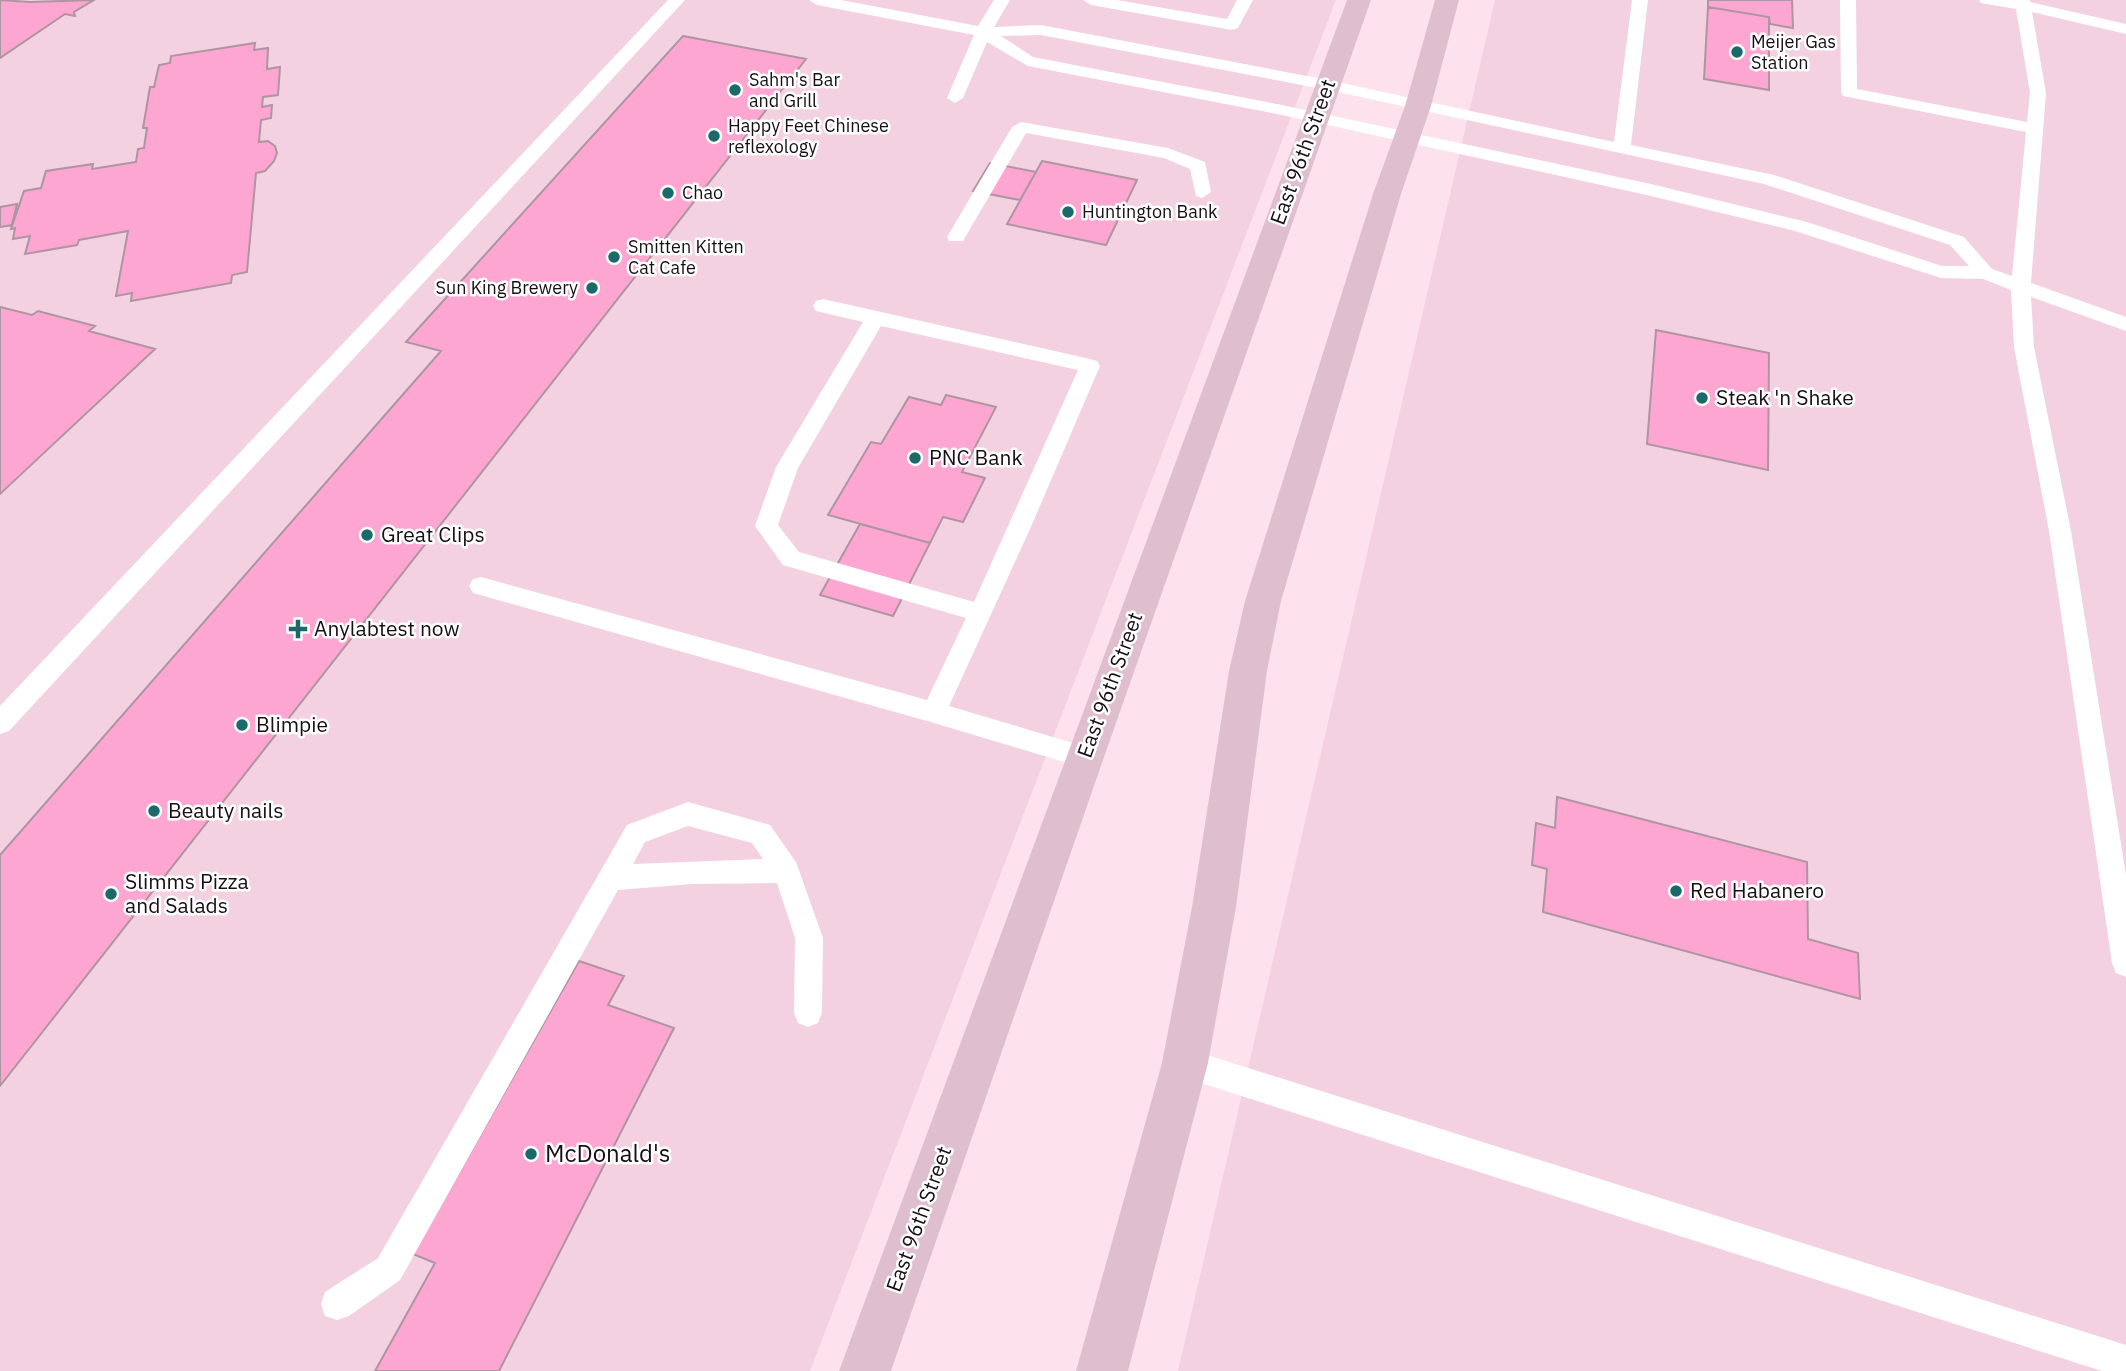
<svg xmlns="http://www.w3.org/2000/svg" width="2126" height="1371" font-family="'IBM Plex Sans',sans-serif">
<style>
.built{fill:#f3d1e0}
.building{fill:#fea6d2;stroke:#ae95a1;stroke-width:2}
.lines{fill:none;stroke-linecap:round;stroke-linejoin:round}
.lane{fill:#fff;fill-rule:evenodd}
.primary{fill:#dfbfce;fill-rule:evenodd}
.poi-dot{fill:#1c696c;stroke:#fff;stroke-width:2.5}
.labels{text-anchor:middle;stroke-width:5;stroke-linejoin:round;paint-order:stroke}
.far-poi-label{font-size:18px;fill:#170f13;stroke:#fff;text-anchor:start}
.street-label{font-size:21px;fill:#170f13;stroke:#fff}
.poi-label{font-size:21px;fill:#170f13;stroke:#fff;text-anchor:start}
.near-poi-label{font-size:24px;fill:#170f13;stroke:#fff;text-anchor:start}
</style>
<rect width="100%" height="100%" fill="#fde2ee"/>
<path class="built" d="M0,0H1336L810,1371H0Z
M1495,0H2126V1371H1178Z"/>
<path class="building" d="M0,0L30,2L94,0L74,12L75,16L65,14L0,58Z
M1708,0H1792L1793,28L1770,24L1769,17L1708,7Z
M1708,7L1769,17V90L1704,79Z
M683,36L806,59L0,1086V855L441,351L406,342Z
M255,43L254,50L268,48L267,69L280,67L278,95L263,97L262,107L272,105L271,118L261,120L259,142L268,141L275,146L277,153L274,161L265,171L256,173L247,272L232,275L231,283L131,301L132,293L116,296L128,231L79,240L77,245L25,254L30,236L13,239L15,228L11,229L24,191L41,188L46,171L93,164L92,169L136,162L138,149L144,148L147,128H143L150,87H154L159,65L170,63L171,56Z
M1042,161L1137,180L1106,245L1007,224Z
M990,163L1036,172L1020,200L973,191Z
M17,204L12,225L0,227V207Z
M0,307L32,315L38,311L95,326L89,331L155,349L0,494Z
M1656,330L1769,353L1768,470L1647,444Z
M946,395L996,407L962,472L985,478L963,522L943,517L930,543L828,515L871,442L881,444L909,397L941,405Z
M860,524L930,543L893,616L820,595Z
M1557,797L1807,862L1808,939L1858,953L1860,999L1543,912L1547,869L1532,865L1536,823L1555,828Z
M579,961L624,976L608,1005L674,1028L499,1371H375L435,1263L413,1254Z"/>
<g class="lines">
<path class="lane" d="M668,0H685L9,731L0,734V706Z
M809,0H841L978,26L994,0H1010L994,27L1041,25L1328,80L1614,142L1632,0H1648L1631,145L1774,175L1964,237L1992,269L2012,276L2026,132L1843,96L1841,92L1840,0H1856L1857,89L2027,122L2030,93L2016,9L1981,3L1979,0H2030V2L2126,24V34L2032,12L2046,93L2031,283L2126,317V331L2031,297L2034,347L2071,531L2126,875V977L2116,973L2112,963L2049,531L2014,347L2011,290L1983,279L1941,278L1795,231L1651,196L1282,115L1028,66L987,42L963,98L955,103L947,98L974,35L817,5ZM1041,35L1328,90L1764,184L1950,245L1969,266H1942L1807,222L1651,184L1282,105L1033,57L1001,36Z
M1083,0H1117L1227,19L1237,0H1253L1238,28L1232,30L1091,5Z
M1021,122L1168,148L1205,162L1211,192L1202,198L1196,196L1190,169L1164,158L1026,133L963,241H949L947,237L1012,127Z
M823,299L1090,359L1097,361L1100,366L1030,529L949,706L1093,749L1097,757L1093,765L1084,768L934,723L473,593L469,586L473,579L481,577L927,700L966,618L783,565L755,526L776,467L863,322L816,311L813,306L816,301ZM881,326L1078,370L974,602L799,552L778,525L798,468Z
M688,802L770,825L796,862L823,938L822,1013L818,1023L808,1027L798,1023L794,1013L795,938L777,883L693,884L618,890L400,1280L349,1316L337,1320L325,1316L321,1304L325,1292L378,1258L627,825ZM688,826L752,843L763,859L633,864L645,842Z
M1185,1048L2126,1345V1371H2102L1185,1078L1175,1073L1170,1063L1175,1053Z"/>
<path class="primary" d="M1347,0H1371L1104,757L891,1371H839Z
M1435,0H1459L1431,106L1401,194L1281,601L1267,671L1236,907L1208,1063L1128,1371H1076L1162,1063L1192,907L1229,671L1245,601L1373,194L1405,106Z"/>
</g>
<g class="poi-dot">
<circle cx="1737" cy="52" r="7"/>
<circle cx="735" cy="90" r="7"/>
<circle cx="714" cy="136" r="7"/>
<circle cx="668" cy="193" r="7"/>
<circle cx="1068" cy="212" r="7"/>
<circle cx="614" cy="257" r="7"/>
<circle cx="592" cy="288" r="7"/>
<circle cx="1702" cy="398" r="7"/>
<circle cx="915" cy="458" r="7"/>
<circle cx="367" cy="535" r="7"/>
<path d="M294.5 618.5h7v7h7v7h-7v7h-7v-7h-7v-7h7z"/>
<circle cx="242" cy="725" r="7"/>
<circle cx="154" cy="811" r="7"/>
<circle cx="1676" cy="891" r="7"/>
<circle cx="111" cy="894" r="7"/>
<circle cx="531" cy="1154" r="7"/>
</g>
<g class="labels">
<g class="far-poi-label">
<text x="1751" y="48">Meijer Gas<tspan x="1751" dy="21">Station</tspan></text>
<text x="749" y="86">Sahm's Bar<tspan x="749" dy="21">and Grill</tspan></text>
<text x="728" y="132">Happy Feet Chinese<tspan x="728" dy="21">reflexology</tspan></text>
<text x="682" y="199">Chao</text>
<text x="1082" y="218">Huntington Bank</text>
<text x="628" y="253">Smitten Kitten<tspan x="628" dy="21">Cat Cafe</tspan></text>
<text x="578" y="294" text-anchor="end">Sun King Brewery</text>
</g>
<g class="street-label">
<text transform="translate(1303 152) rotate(-70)" y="7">East 96th Street</text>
<text transform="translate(1110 685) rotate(-70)" y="7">East 96th Street</text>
<text transform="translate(919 1219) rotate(-70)" y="7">East 96th Street</text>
</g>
<g class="poi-label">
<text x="1716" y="405">Steak 'n Shake</text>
<text x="929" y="465">PNC Bank</text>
<text x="381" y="542">Great Clips</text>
<text x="314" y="636">Anylabtest now</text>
<text x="256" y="732">Blimpie</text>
<text x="168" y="818">Beauty nails</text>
<text x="125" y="889">Slimms Pizza<tspan x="125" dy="24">and Salads</tspan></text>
<text x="1690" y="898">Red Habanero</text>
</g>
<g class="near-poi-label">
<text x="545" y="1162">McDonald's</text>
</g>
</g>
</svg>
